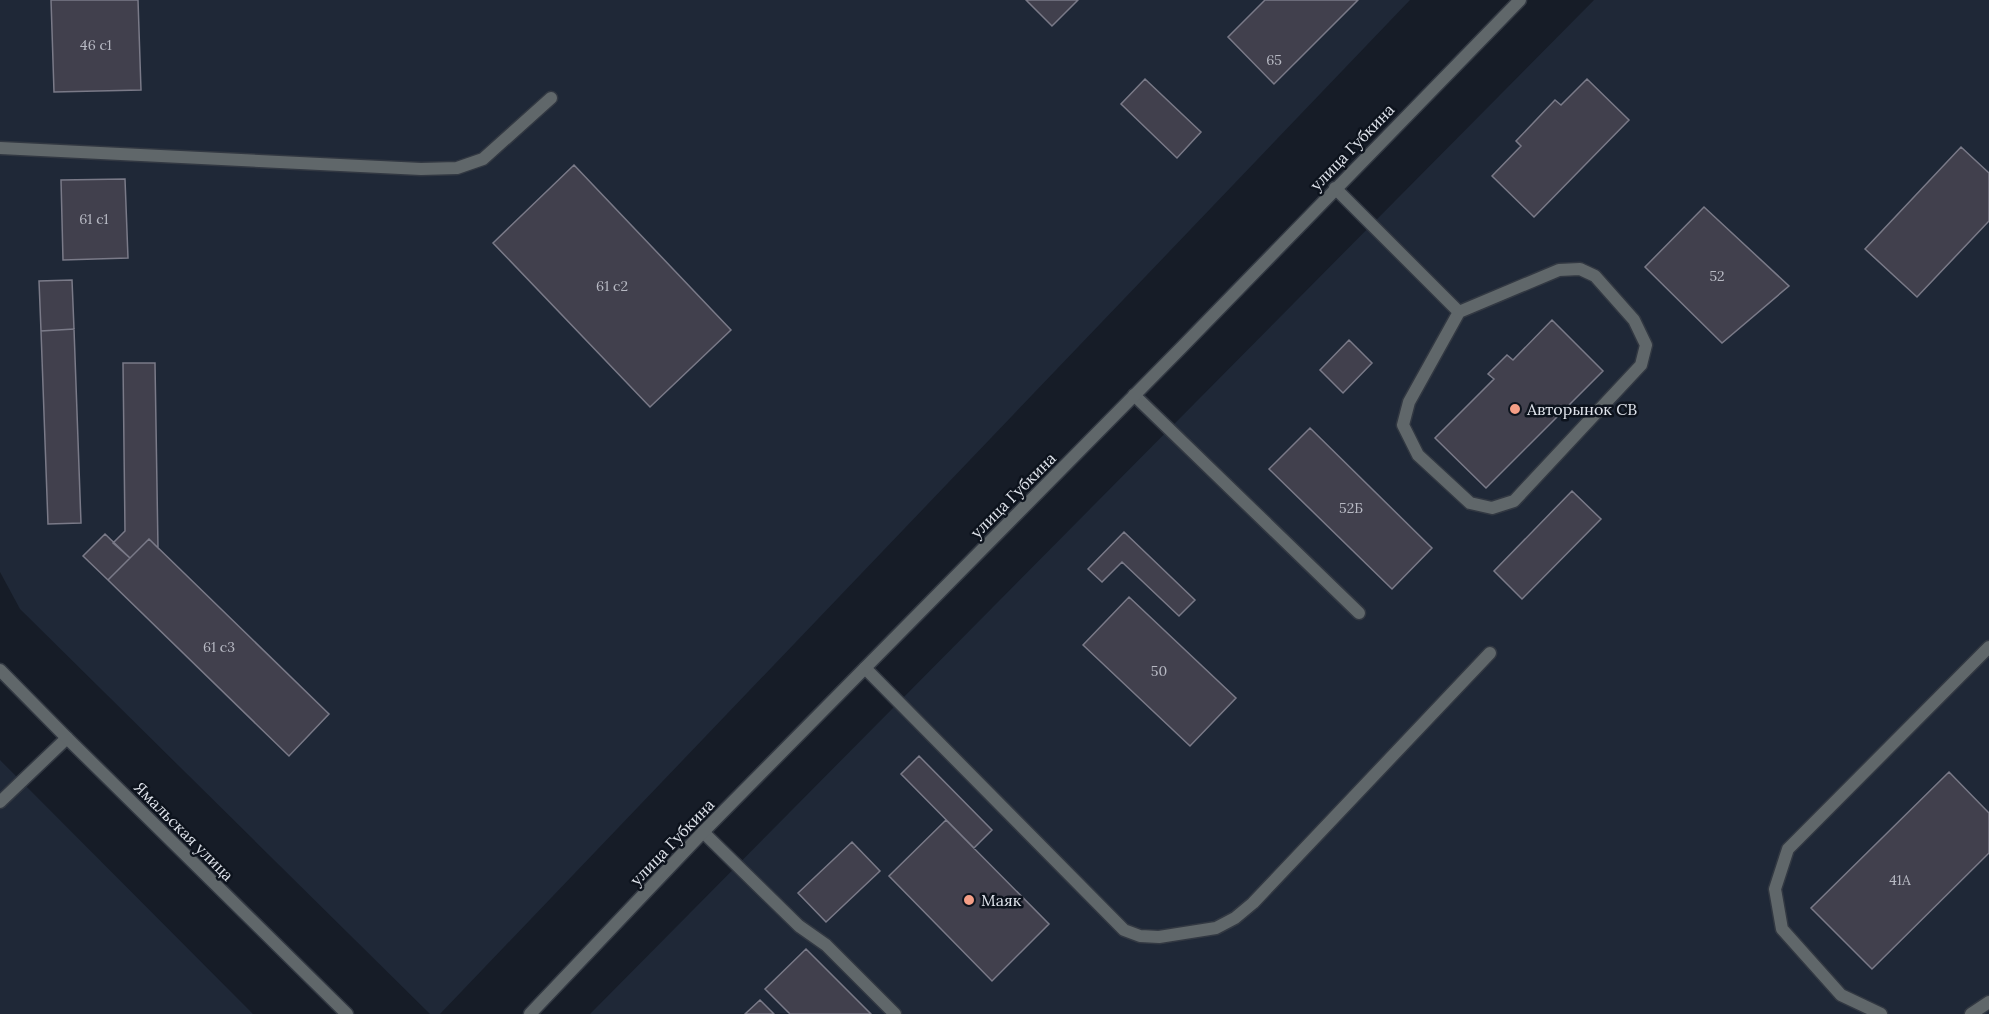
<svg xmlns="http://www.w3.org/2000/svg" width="1989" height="1014" font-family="Lora,serif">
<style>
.built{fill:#1f2837}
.building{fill:#41404d;stroke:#7a7a88;stroke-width:1.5}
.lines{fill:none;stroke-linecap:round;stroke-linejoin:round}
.service-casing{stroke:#323842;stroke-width:15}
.minor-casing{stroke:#323842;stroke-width:15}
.tertiary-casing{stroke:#323842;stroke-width:15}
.service{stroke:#60676a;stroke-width:12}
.minor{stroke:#60676a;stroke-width:12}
.tertiary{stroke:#60676a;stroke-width:12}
.poi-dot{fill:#f49e86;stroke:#0d131d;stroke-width:2}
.labels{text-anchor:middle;stroke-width:5;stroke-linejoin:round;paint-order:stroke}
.number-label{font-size:14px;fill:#b8bac4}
.street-label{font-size:16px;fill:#dfe3eb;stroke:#0d131d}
.poi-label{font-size:16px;fill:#dfe3eb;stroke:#0d131d;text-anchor:start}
</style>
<rect width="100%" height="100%" fill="#161c27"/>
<path class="built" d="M0,0H1410L440,1014H430L20,609L0,572Z
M1594,0H1989V1014H590Z
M0,760L253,1014H0Z"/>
<path class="building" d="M51,0H138L141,90L54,92Z
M1026,0H1078L1052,26Z
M1265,0H1358L1274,84L1228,37Z
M1145,79L1201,132L1177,158L1121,104Z
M1587,79L1629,120L1534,217L1492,176L1521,146L1516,141L1555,100L1561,105Z
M1961,147L1989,173V221L1917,297L1865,249Z
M574,165L731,330L650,407L493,243Z
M125,179L128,258L63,260L61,180Z
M1704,207L1789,286L1722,343L1645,267Z
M72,280L74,329L41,331L39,281Z
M1552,320L1603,371L1486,488L1435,438L1494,379L1488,374L1507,355L1513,360Z
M74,329L81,523L48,524L41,331Z
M1349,340L1372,363L1343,393L1320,370Z
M123,363H155L158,548L149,539L130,558L113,543L125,531Z
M1310,428L1432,548L1392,589L1269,469Z
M1572,491L1601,519L1522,599L1494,571Z
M1124,532L1195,600L1179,616L1122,562L1102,582L1088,569Z
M105,534L130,558L108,580L83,556Z
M149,539L329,714L289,756L108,580Z
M1129,597L1236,698L1190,746L1083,645Z
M919,756L992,830L974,848L901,774Z
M1949,772L1989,813V853L1872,969L1811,908Z
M946,820L1049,924L992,981L889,876Z
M852,842L880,871L826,922L798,893Z
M806,949L871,1014H790L765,989Z
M760,1000L774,1014H745Z"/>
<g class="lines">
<g class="service-casing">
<path id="service" d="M0,148L421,169L457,168L483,159L551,98
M1335,188L1459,312L1409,402L1403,425L1418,455L1470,503L1492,508L1514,501L1641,365L1646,345L1634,320L1595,276L1580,269L1559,270L1459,312
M1134,395L1359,613
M865,668L1124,930L1140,936L1159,937L1216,928L1235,918L1253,903L1490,653
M0,802L67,738
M703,832L799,926L826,945L895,1014
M1881,1014L1841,995L1782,929L1775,889L1788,849L1989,647
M1971,1014L1989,1002"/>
</g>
<g class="minor-casing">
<path id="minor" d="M530,1014L703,832L1182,347L1520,0"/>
</g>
<g class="tertiary-casing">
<path id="tertiary" d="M0,670L67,738L347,1014"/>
</g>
<use href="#service" class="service"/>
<use href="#minor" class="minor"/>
<use href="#tertiary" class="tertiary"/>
</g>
<g class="poi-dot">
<circle cx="1515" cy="409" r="6"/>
<circle cx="969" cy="900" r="6"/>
</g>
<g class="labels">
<g class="number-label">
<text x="96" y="50">46 с1</text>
<text x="1274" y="65">65</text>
<text x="94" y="224">61 с1</text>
<text x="1717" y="281">52</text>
<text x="612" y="291">61 с2</text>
<text x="1351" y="513">52Б</text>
<text x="219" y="652">61 с3</text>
<text x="1159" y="676">50</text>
<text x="1900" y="885">41А</text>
</g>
<g class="street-label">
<text transform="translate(1352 147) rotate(-46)" y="6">улица Губкина</text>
<text transform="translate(1013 495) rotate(-45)" y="6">улица Губкина</text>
<text transform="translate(184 831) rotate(45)" y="6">Ямальская улица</text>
<text transform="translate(672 842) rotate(-46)" y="6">улица Губкина</text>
</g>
<g class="poi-label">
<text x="1527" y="415">Авторынок СВ</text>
<text x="981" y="906">Маяк</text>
</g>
</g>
</svg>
